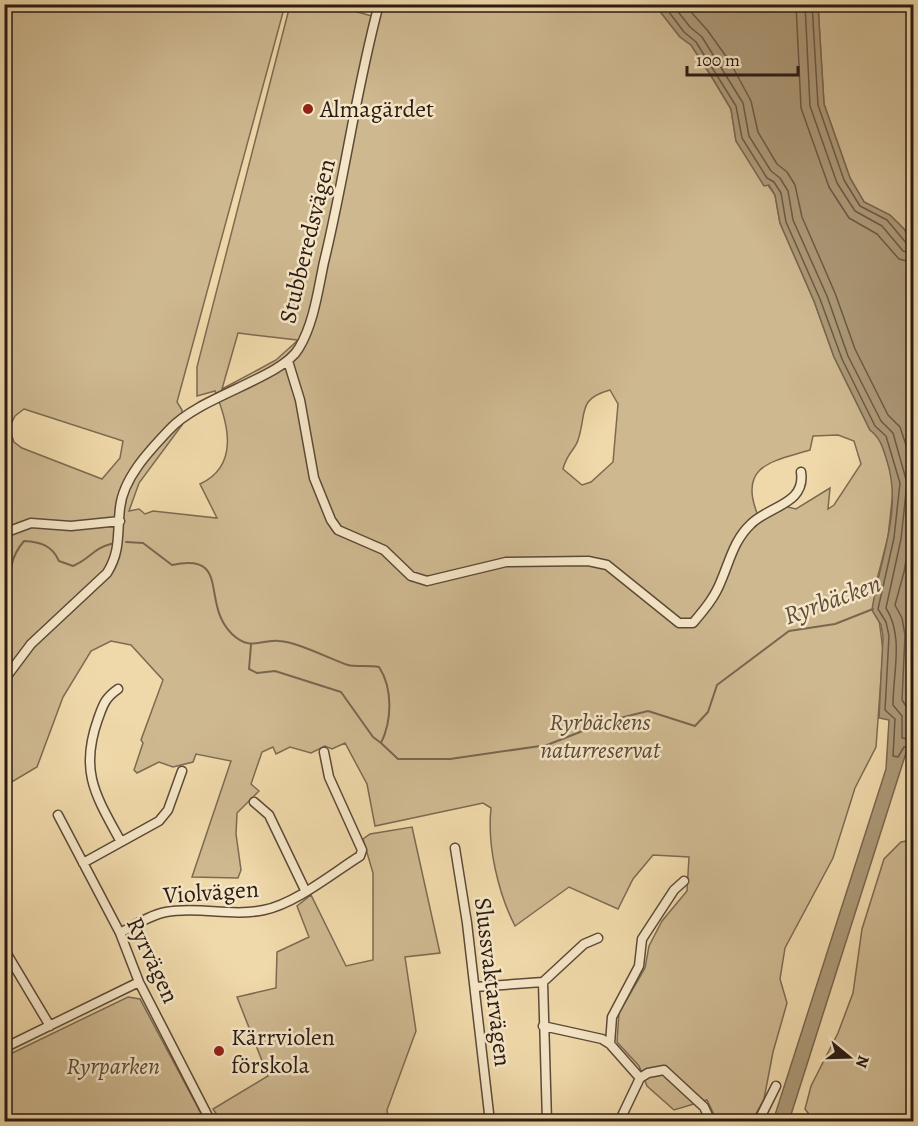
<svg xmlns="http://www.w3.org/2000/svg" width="918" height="1126" font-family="Alegreya,serif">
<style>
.green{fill:#ceb890;stroke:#7c6a52;stroke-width:1.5;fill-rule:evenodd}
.water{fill:#ac9876;stroke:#78664f;stroke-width:1.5}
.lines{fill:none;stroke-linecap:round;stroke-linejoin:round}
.shore{stroke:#6b5a45;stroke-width:1.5}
.stream{stroke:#78664f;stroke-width:2}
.street-casing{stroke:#5b4a39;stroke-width:11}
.street{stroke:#f5e6c7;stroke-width:8}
.poi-dot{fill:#8f2418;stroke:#f5e6c7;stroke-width:2}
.labels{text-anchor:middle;stroke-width:5;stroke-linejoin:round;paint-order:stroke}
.poi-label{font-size:24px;fill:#2a1b14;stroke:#f5e6c7;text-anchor:start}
.street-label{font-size:24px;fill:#2a1b14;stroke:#f5e6c7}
.park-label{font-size:24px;font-style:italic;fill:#5b4a39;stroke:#f5e6c7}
.water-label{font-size:26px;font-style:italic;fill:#5e4d3b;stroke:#f5e6c7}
</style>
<rect width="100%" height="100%" fill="#efd8a9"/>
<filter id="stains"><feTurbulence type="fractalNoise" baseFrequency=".00333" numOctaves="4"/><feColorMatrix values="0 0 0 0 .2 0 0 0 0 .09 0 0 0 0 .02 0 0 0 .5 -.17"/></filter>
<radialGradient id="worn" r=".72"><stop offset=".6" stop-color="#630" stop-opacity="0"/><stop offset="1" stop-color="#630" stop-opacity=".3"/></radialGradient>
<path class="green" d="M375,4L655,5L680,37L691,45L710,74L731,109L736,141L775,195L780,223L814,301L834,357L870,430L880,437L894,482L888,537L875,587L883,651L876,747L855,788L833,858L785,948L780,979L787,1003L773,1052L764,1099L752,1121H717L707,1100L674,1110L647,1086L639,1066L617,1042L619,1013L645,968L649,946L662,921L687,891L689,857L653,855L633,879L618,909L569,887L515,926C498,893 487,845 491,808L483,803L375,826L367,784L345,743L332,749L325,746L311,753L290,747L276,754L273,747L262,752L251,784L259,791L237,813L236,834L241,870L238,878L192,877L231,761L196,754L193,762L173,767L159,762L137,773L134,770L143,743L141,740L163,680L131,645L111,641L91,651L63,697L37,767L5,786V5H285L177,402L182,410V425L139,483L129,511L139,509L145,514L153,511L217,518L200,484C239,466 229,425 215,391L197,396V367L290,5H332L372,16ZM238,333L297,340V341L276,360L222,389ZM610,390L618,404L613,462L591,482L582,485L563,469C567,453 575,450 578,440C587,413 577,399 610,390ZM24,409L123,441L120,458L102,479L22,448L14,442L9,428L15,416ZM838,435L854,441L861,464L834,505L828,509L830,488L796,509L784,506L764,515L757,513C738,464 775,461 810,450L813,436Z
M818,5H913V244L904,229L890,215L864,202L850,178L824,104Z
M412,827L440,953L405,957L416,1031L387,1110L389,1121H221L213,1109L268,1076L237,997L276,988L277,952L309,937L297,906L311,895L346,966L373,960V873L363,839L370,834Z
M913,840V1121H814L805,1109L811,1086L838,1033L853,993L862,929L884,859L901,842Z
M128,997L140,999L205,1121H12L6,1056Z"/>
<path class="water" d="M655,5H818L824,104L850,178L864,202L890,215L904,229L913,244V755L906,753L789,1121H770L775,1115L886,769L889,720L879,718L883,637L881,625L872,610C879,561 903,511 887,461C883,448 881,439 870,430L834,357L814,301L780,223L775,195L769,185L764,186L736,141L731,109L710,74L691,45L680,37Z"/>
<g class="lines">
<path class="shore" d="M663,4L684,32L696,42L736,106L742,138L767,178L774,182L781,193L786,222L820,299L842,359L875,426L886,436L900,483L894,538L878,609L886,622L889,636L885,710L895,719L893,756L898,757L904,747L914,748
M672,4L690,27L702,37L743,103L749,136L771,171L780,178L788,191L793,220L827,296L848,356L881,421L893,433L907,483L901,539L886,608C904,637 893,672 893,705L902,716V738L914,740
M684,4L708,31L730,62L751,101L758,132L777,164L787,172L795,185L802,217L835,293L855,349L888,415L900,427L914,469
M796,4L801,108L829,187L849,218L877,234L899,259L914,263
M805,4L810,106L837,183L855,211L882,226L903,251L914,254
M812,4L818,105L844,180L860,206L887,220L907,244L914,246
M914,517L904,572L895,605L902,618L905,635L902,700L910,712L914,731"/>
<path class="stream" d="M126,542L143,543L172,565C232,552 200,603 232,634C251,652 260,639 279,641C298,642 330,659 348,665C354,667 370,665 379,667C393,688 392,721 381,743L398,759H450L547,745L608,721L648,711L695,726L708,712L717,685L789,631L835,624L873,609
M4,624C17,592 0,569 24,541C40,542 52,545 59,561L73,566C92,558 91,549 114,543
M251,645L249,669L257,673L275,671L341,692L373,737L381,743"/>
<g class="street-casing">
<path id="street" d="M288,361L300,400L314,478L331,520L338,530L384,550L411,576L427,581L506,562L588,561L607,565L679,623H693C704,610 715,597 721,581C730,560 734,540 751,524C769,506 806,504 801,472
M4,533L31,523L71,526L120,521
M4,680L31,644L107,573C121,551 117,533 120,508C123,478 150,450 170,429C200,396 282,378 299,348C314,323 318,290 324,262C345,176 356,89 379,4
M118,689C105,698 103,705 98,719C79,772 96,796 121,842
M254,802L269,815L305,890
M58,815L120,933L139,982L211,1122
M455,848L467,923L490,1122
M83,863L159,821L168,810L182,771
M120,933C135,925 150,915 166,912C198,906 231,917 264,910C295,904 333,873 360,856L362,850L329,777L324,752
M4,949L50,1026
M475,987L543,982
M543,1026L602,1039L610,1044L640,1078
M610,1044L612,1017L639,966L642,939L674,890L684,881
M4,1048L139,982
M640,1078L648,1073L664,1070L704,1107L711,1122
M4,1120L5,1122
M547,1122L543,982L584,944L598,938
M619,1122L640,1078
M758,1122L776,1086"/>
</g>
<use href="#street" class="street"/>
</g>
<g class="poi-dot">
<circle cx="308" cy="109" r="6"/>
<circle cx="219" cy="1051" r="6"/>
</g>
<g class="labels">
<g class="poi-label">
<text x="320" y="117">Almagärdet</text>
<text x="231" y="1045">Kärrviolen<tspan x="231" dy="28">förskola</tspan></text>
</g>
<g class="street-label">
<text transform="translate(307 241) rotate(-76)" y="8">Stubberedsvägen</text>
<text transform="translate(211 892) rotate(-4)" y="8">Violvägen</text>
<text transform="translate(153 960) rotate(65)" y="8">Ryrvägen</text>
<text transform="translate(493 982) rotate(83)" y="8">Slussvaktarvägen</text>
</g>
<g class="park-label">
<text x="600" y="730">Ryrbäckens<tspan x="600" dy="28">naturreservat</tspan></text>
<text x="113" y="1074">Ryrparken</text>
</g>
<g class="water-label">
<text transform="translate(832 599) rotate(-20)" y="9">Ryrbäcken</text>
</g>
</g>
<rect width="918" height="1126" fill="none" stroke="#efd8a9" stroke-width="24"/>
<rect x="6" y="6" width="906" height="1114" fill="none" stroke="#2a1b14" stroke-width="3"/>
<rect x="12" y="12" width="894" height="1102" fill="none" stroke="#2a1b14" stroke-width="1.5"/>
<g transform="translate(849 1057) rotate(109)" stroke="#f5e6c7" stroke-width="4.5" paint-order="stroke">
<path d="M0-4.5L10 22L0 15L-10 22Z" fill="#2a1b14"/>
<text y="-9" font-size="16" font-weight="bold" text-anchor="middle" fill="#2a1b14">N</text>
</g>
<path d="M687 66v9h111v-9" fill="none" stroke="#2a1b14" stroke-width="3"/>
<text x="696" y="66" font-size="18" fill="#2a1b14" stroke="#f5e6c7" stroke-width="4.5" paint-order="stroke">100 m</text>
<rect width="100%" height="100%" filter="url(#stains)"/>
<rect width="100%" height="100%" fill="url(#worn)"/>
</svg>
